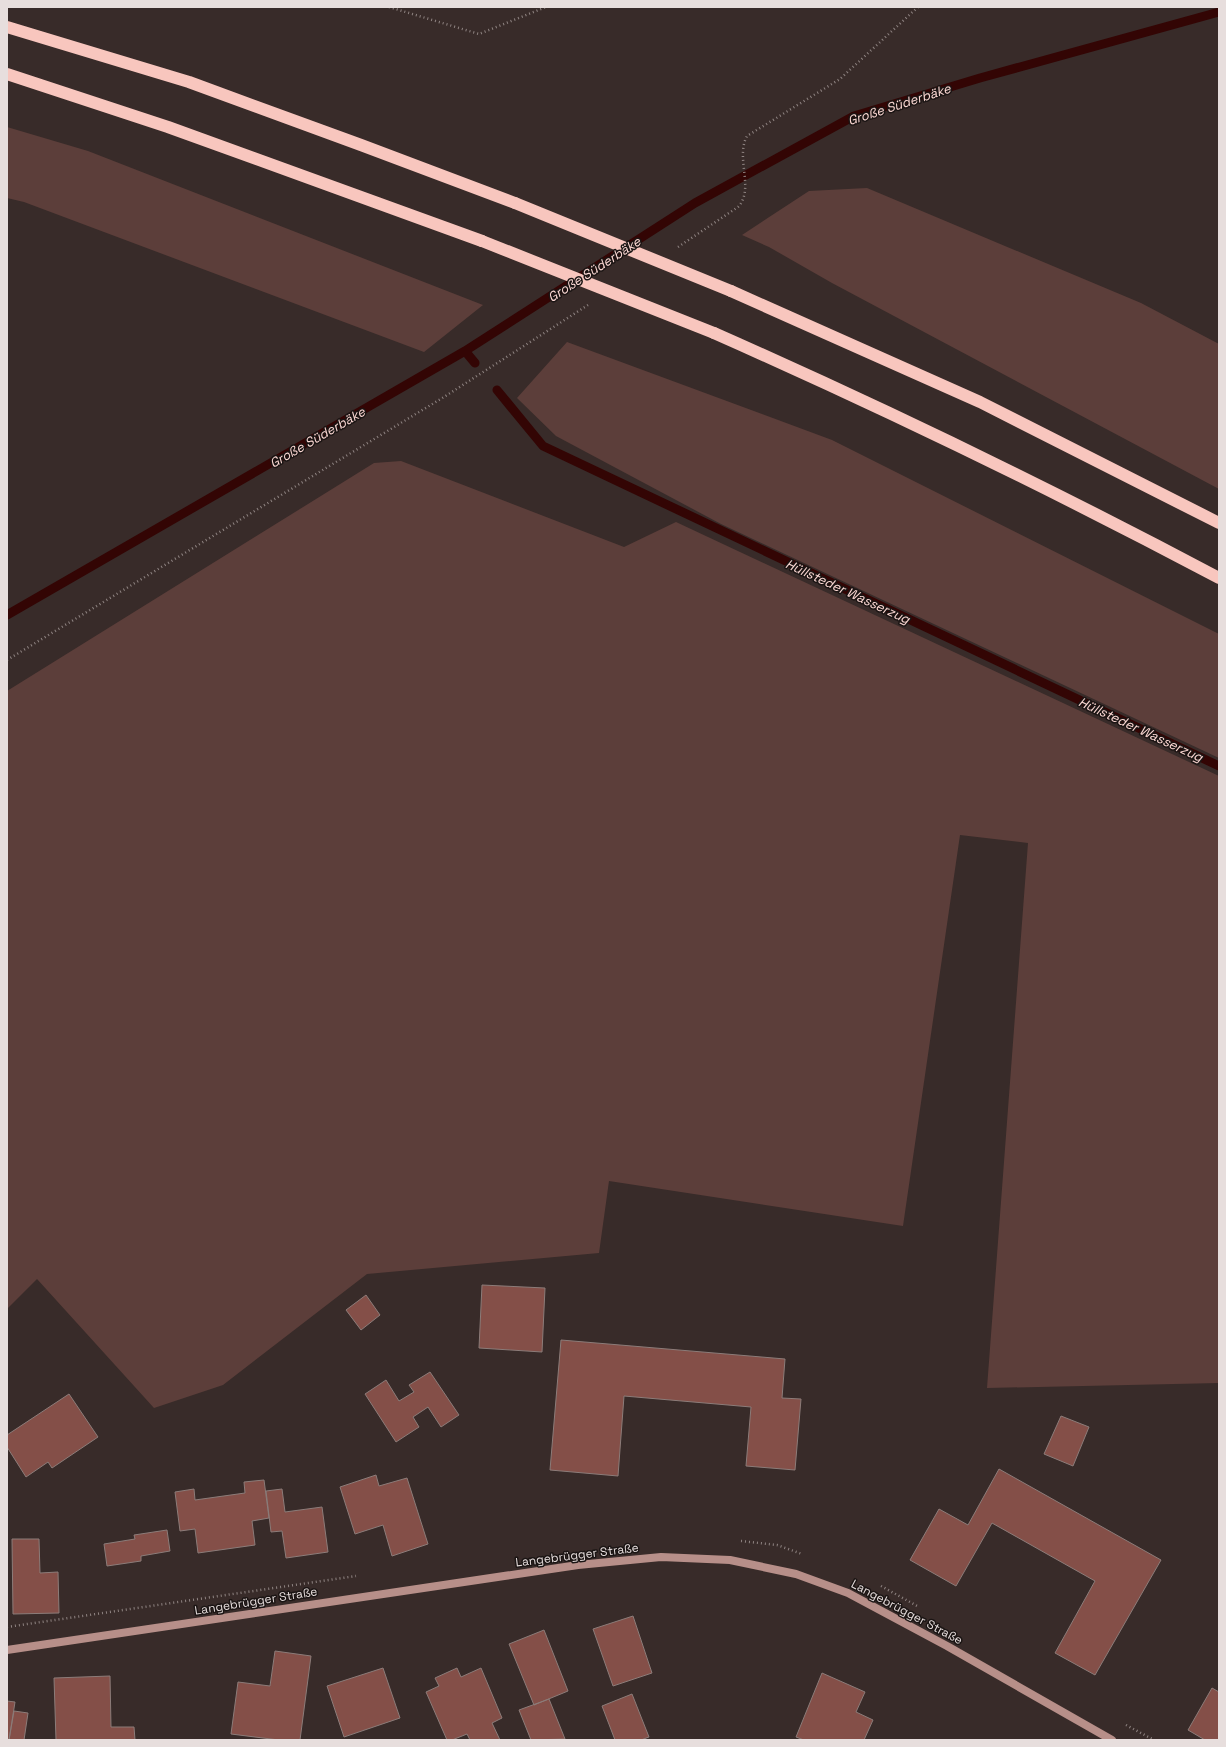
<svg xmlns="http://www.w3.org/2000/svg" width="1226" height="1747" font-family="'Space Grotesk',sans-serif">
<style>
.green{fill:#5c3e3a}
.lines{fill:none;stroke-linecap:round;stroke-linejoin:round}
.stream{stroke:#330504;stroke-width:9}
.building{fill:#844f48;stroke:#8c7c79}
.path{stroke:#8f8482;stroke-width:2.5;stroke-dasharray:1 3;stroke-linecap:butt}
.secondary{stroke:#b78f89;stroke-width:8}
.highway{stroke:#f8c6be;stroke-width:12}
.highway-bridge{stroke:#f8c6be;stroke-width:12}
.labels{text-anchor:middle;stroke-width:3;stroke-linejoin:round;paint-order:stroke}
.street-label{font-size:12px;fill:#e7dedd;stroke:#1b1514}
.water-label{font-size:13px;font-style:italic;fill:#fedad5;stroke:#1b1514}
</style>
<rect width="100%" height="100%" fill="#382b29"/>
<path class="green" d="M7,127L88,151L483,305L424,352L24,202L7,198Z
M867,188L1141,303L1219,344V489L832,283L769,247L742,235L809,191Z
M567,342L832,440L1219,634V758L721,524L556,436L517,398Z
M401,461L624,547L676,522L1219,776V1383L987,1388L1028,843L960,835L903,1226L609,1181L599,1253L367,1274L223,1385L154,1408L37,1279L7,1309V691L374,463Z"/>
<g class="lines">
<path class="stream" d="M465,351L475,363
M497,390L543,446L1219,766
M7,615L465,351L695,203L854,116L980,78L1219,12"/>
</g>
<path class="building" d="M482,1285L545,1288L542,1352L479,1348Z
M366,1295L380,1315L361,1330L346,1310Z
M561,1340L785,1359L782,1398L801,1399L795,1470L746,1466L751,1407L624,1396L618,1476L550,1470Z
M430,1372L459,1415L441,1427L428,1407L413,1417L419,1427L396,1442L365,1394L386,1380L399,1401L414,1392L409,1385Z
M69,1394L98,1437L52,1468L48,1462L26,1477L7,1447V1435Z
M1061,1416L1089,1427L1073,1466L1044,1454Z
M999,1469L1161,1560L1095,1675L1055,1653L1095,1581L992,1523L956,1586L910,1560L939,1509L968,1525Z
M376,1475L379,1486L407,1478L428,1544L392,1556L383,1525L355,1534L340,1487Z
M264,1480L269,1518L252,1521L255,1545L198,1553L195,1529L180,1531L175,1492L194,1489L195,1500L245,1493L244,1482Z
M282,1489L285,1512L322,1507L328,1552L286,1558L282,1531L271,1532L266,1491Z
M167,1530L170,1551L141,1556V1561L107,1566L104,1544L135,1539L134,1535Z
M12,1539H39L40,1573L58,1572L59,1613L13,1614Z
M633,1616L652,1673L613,1686L593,1629Z
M544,1630L568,1691L534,1705L509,1644Z
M275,1651L311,1656L300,1740H279L231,1734L238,1682L270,1686Z
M383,1668L400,1718L344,1737L327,1686Z
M457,1668L461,1677L481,1668L502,1718L492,1723L500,1740H470L467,1734L452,1740H447L426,1692L439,1686L435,1678Z
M822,1673L865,1692L856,1712L873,1720L864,1740H804L796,1737Z
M110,1676L111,1727H134L135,1740H56L54,1678Z
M1212,1688L1219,1692V1740H1205L1188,1730Z
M632,1694L649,1737L641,1740H615L602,1706Z
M549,1699L565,1739L531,1740L519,1710Z
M7,1701L15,1702L9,1740H7Z
M14,1711L28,1713L24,1740H9Z"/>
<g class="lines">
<path class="path" d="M389,7L479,34L546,7
M678,247L738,207C755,189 735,158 747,136L840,79L918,7
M7,660L444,397L588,305
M741,1541L777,1545L802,1554
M881,1586L919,1607
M7,1627L356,1576
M1126,1725L1154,1740"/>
<path class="secondary" d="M7,1650L578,1565L661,1557L730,1560L796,1574L848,1593L947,1646L1112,1740"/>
<path class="highway" d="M7,27L189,82L361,145L515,203
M7,74L168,127L482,241
M731,291L980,402L1219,523
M714,333C886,409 1053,490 1219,578"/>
<path class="highway-bridge" d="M515,203L731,291
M482,241L714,333"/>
</g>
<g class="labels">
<g class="street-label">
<text transform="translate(577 1555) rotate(-7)" y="4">Langebrügger Straße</text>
<text transform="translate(256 1601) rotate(-9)" y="4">Langebrügger Straße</text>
<text transform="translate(907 1612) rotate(28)" y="4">Langebrügger Straße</text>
</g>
<g class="water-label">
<text transform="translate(899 104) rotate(-18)" y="5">Große Süderbäke</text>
<text transform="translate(594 269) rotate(-33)" y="5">Große Süderbäke</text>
<text transform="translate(317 437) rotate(-30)" y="5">Große Süderbäke</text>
<text transform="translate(848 591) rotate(25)" y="5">Hüllsteder Wasserzug</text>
<text transform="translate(1141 729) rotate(25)" y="5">Hüllsteder Wasserzug</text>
</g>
</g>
<rect width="1226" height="1747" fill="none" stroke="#e7dedd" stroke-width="16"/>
</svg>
